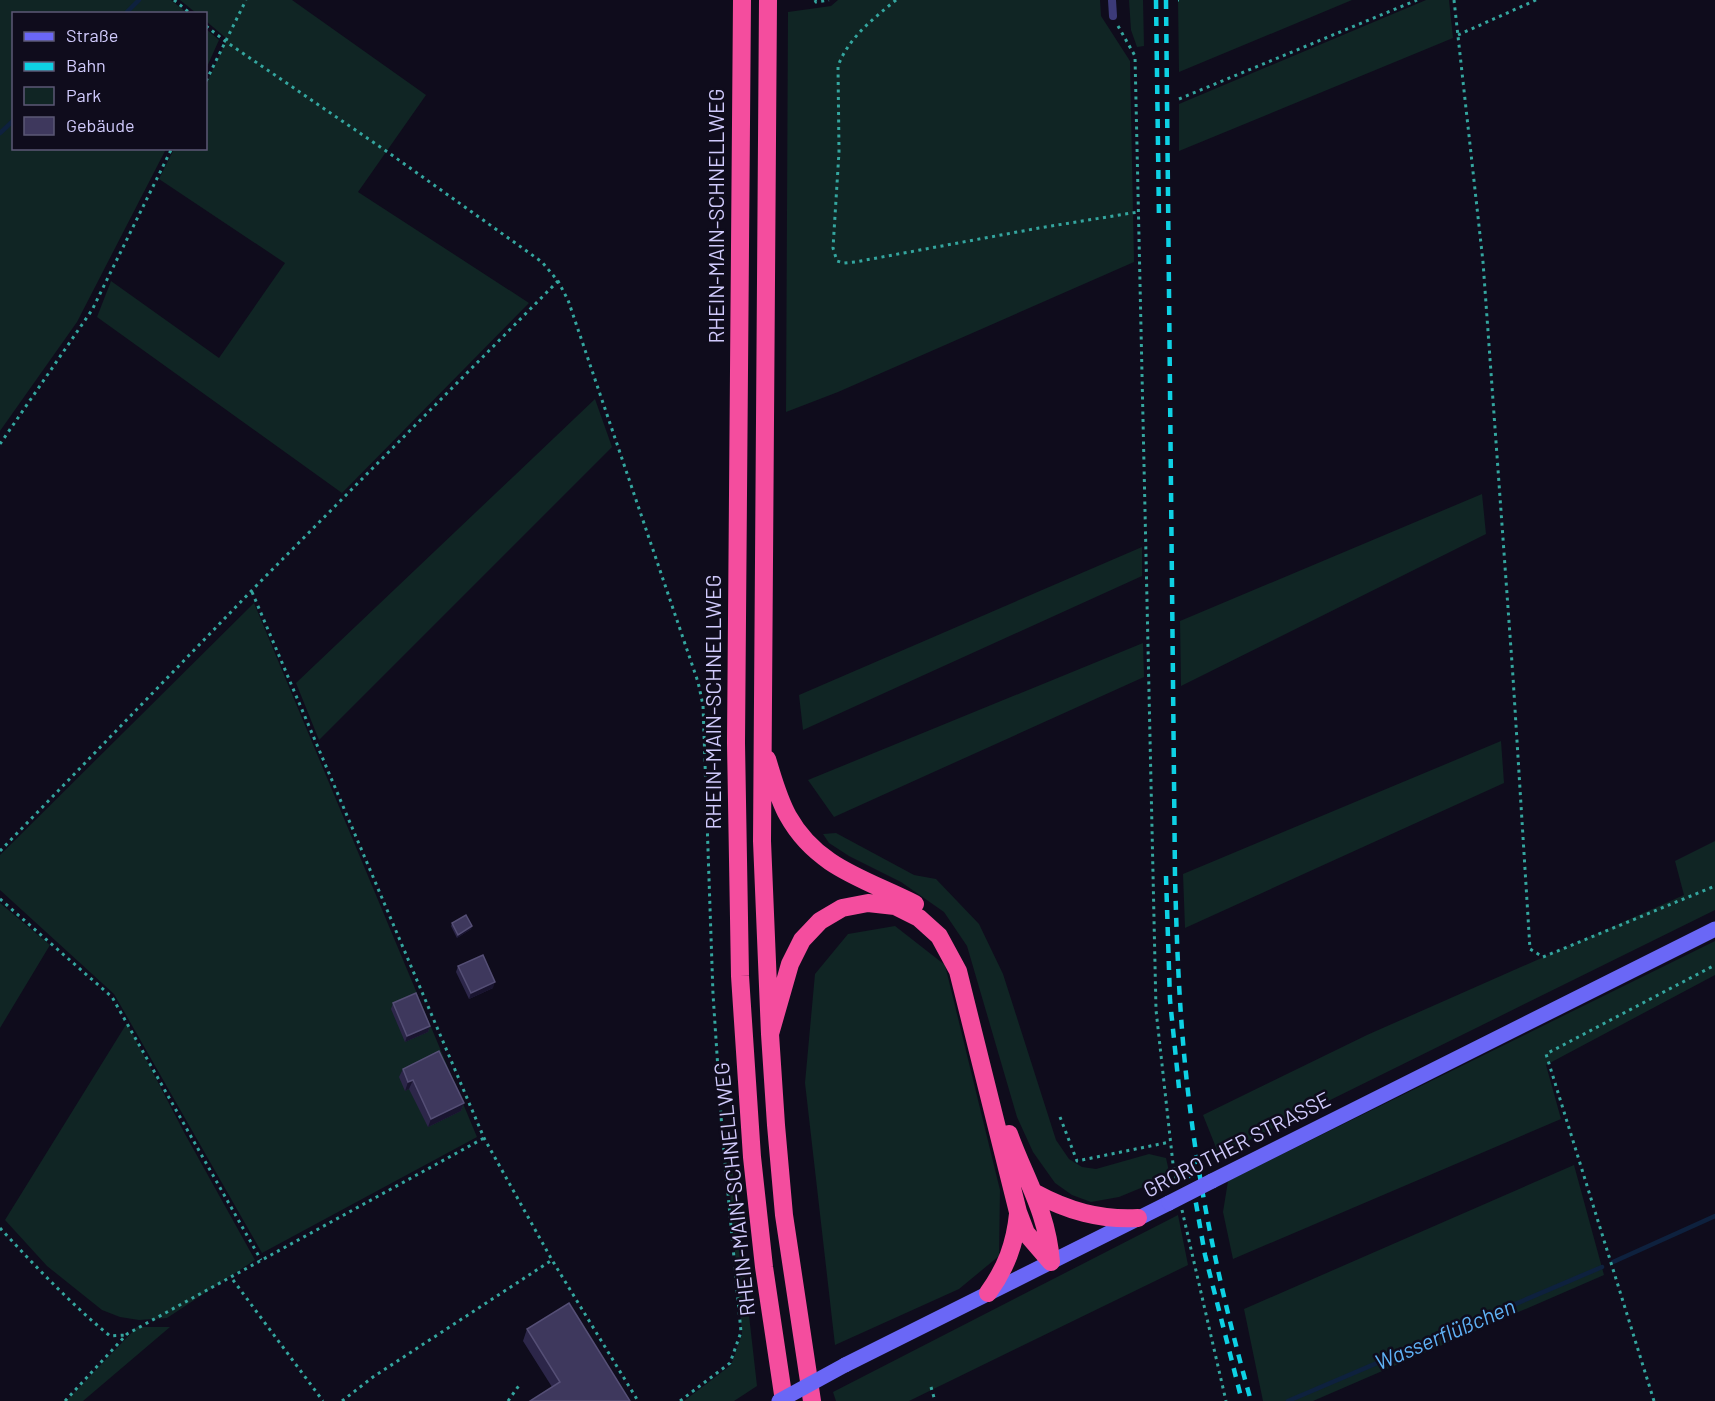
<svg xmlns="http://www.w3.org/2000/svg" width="1715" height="1401" font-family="Barlow,sans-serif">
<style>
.green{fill:#102524}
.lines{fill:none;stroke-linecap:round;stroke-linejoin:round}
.stream{stroke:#0e213e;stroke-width:4.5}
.path{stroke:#34a69f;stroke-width:3;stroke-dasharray:3 4.5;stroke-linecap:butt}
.lane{stroke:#3c3a78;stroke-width:8}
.secondary{stroke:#6a67f6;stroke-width:15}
.highway{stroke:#f44d9e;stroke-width:18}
.rail{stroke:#0ed1e4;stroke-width:4.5;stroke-dasharray:9 8;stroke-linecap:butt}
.secondary-bridge{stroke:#6a67f6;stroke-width:15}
.wall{fill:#2c2649}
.shaded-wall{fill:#19142f}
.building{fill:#3e385d;stroke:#554f76;stroke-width:1.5}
.labels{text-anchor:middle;stroke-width:5;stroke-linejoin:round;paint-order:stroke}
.street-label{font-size:21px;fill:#d0cafc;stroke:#0f0c1c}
.water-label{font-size:22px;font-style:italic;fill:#5fb1f5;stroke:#0f0c1c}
</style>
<rect width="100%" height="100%" fill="#0f0c1c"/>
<path class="green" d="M0,0H171L187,13L14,14V148L166,149L77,322L0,431Z
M180,0H292L426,95L358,192L529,303L342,493L97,317L111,281L219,358L285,263L159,179L174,149L206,148V84L227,39L206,21V14L196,13Z
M838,0H1100L1101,16L1130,61L1134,262L838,392L786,412L788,12L831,6Z
M1129,0H1143L1144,46L1137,47L1131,30Z
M1178,0H1352L1179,72Z
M1426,0H1449L1453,38L1179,151V104Z
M206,29L219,40L206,69Z
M595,399L612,447L319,740L296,683Z
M1482,494L1486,534L1181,686L1180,621Z
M1142,547V576L803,730L799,695Z
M254,603L477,1137L262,1253L114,994L0,890V855Z
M1143,643L1144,677L834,817L808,780Z
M1501,741L1504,783L1185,928L1183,874Z
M836,833L914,875L936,879L979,924L1003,974L1056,1140L1069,1159L1082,1167L1096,1169L1149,1154L1166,1158L1170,1176L1119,1197L1091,1202L1072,1195L1055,1183L1033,1152L1017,1117L967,946L944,912L901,882L849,856L829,843L823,834Z
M1715,841V910L1219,1155L1203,1115L1367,1035L1684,895L1675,861Z
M0,903L50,945L0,1028Z
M895,926L945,965L1000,1190L999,1256L959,1289L835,1345L805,1083L815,974L848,934Z
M1715,941V975L1546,1065L1561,1119L1233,1259L1223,1212L1228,1181Z
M127,1023L185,1134L255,1260L167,1318L139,1320L120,1317L102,1310L47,1266L5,1220Z
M728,1130L757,1386L734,1401H684L731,1365L742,1334L725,1131Z
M1574,1165L1604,1275L1313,1401H1263L1244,1309Z
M1178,1215L1188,1265L909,1401H836L833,1392Z
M137,1327H170L83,1401H66Z"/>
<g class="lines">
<path class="stream" d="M125,14L139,0
M0,133L14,120
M1613,1262L1715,1216
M1288,1401L1602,1267"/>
<path class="path" d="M174,0L191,14
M815,0L816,2L829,0
M896,0C873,19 849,37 838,66L839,152L833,248L837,261L844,263L855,262L1039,228L1138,212
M1178,0H1179
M1454,0L1483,262L1513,677L1530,949L1543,957L1715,886
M206,26L225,41L389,153L542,262L558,281L568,300L698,682L703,705L713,994L722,1130L741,1332L730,1363L680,1401
M1118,26L1135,56L1156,1010L1173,1164L1177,1183
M1458,35L1536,0
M206,81L246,0
M1179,99L1417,0
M0,444L92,310L172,148
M252,592L484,1138L552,1260L638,1401
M0,851L257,585L558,281
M0,899L112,997L261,1260
M1060,1117L1077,1161L1170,1142
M1182,1210L1226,1401
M0,1228C35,1266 70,1303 110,1336L126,1335
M233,1280L323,1401
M931,1387L935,1401
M65,1401L127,1334L484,1138
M342,1401L373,1377L552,1260
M508,1401L520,1384
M1654,1401L1546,1054L1715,965"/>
<path class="lane" d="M1112,0L1113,16"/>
<path class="secondary" d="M1212,1181L1715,929
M845,1365L1169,1203"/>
<path class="highway" d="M742,0L736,743L740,976L752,1157L764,1267L784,1401
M768,0L762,841L770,1034
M767,759C773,778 778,798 788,816C817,868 866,879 915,904
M1009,1134C1026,1181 1047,1211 1051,1262
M1035,1193C1068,1211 1100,1220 1138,1218
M988,1293C1006,1268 1015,1244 1018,1214
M812,1401L784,1215L776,1125L770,1034L790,964L802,940L820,921L842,908L868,903L895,906L919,918L939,936L958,971L1018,1212L1026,1233L1051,1262"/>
<path class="rail" d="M1156,0L1159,219
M1166,0L1175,877C1177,954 1180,1031 1190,1108C1202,1207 1224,1305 1251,1401
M1166,876L1170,1000L1179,1088
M1190,1169L1205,1255L1242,1401"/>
<path class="secondary-bridge" d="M1169,1203L1212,1181
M779,1401L845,1365"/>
</g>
<path class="wall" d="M452,923L472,926L471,929L457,938L451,926Z
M458,966L493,988L469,999L456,972Z
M393,1003L430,1026L428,1032L405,1042L391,1009Z
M403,1069L464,1103L461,1111L428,1127L409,1089L405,1091L399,1077Z
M527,1329L630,1401L552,1387L523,1341Z"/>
<path class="shaded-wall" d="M472,926L471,929L457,938L458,935Z
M495,982L493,988L469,999L471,993Z
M430,1026L428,1032L405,1042L407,1036Z
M413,1080L409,1089L405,1091L408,1082Z
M464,1103L461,1111L428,1127L431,1119Z"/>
<path class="building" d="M466,915L472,926L458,935L452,923Z
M483,955L495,982L471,993L458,966Z
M416,993L430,1026L407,1036L393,1003Z
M439,1051L464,1103L431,1119L413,1080L408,1082L403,1069Z
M569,1303L630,1401H530L560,1382L527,1329Z"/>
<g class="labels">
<g class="street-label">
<text transform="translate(717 216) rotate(-90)" y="7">RHEIN-MAIN-SCHNELLWEG</text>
<text transform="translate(714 702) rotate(-90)" y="7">RHEIN-MAIN-SCHNELLWEG</text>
<text transform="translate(1237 1145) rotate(-27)" y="7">GROROTHER STRASSE</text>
<text transform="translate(735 1189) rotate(-96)" y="7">RHEIN-MAIN-SCHNELLWEG</text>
</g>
<g class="water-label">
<text transform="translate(1445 1334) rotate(-23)" y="8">Wasserflüßchen</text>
</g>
</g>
<rect x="12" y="12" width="195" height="138" fill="#0f0c1c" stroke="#5c5876" stroke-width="1.5"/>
<rect x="24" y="32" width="30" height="9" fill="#6a67f6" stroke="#5c5876" stroke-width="1.5"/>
<text x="66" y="42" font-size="18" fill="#d0cafc">Straße</text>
<rect x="24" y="62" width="30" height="9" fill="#0ed1e4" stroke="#5c5876" stroke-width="1.5"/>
<text x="66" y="72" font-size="18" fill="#d0cafc">Bahn</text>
<rect x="24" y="87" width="30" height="18" fill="#102524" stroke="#5c5876" stroke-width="1.5"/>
<text x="66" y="102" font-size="18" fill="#d0cafc">Park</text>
<rect x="24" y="117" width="30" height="18" fill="#3e385d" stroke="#5c5876" stroke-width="1.5"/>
<text x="66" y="132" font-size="18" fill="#d0cafc">Gebäude</text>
</svg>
